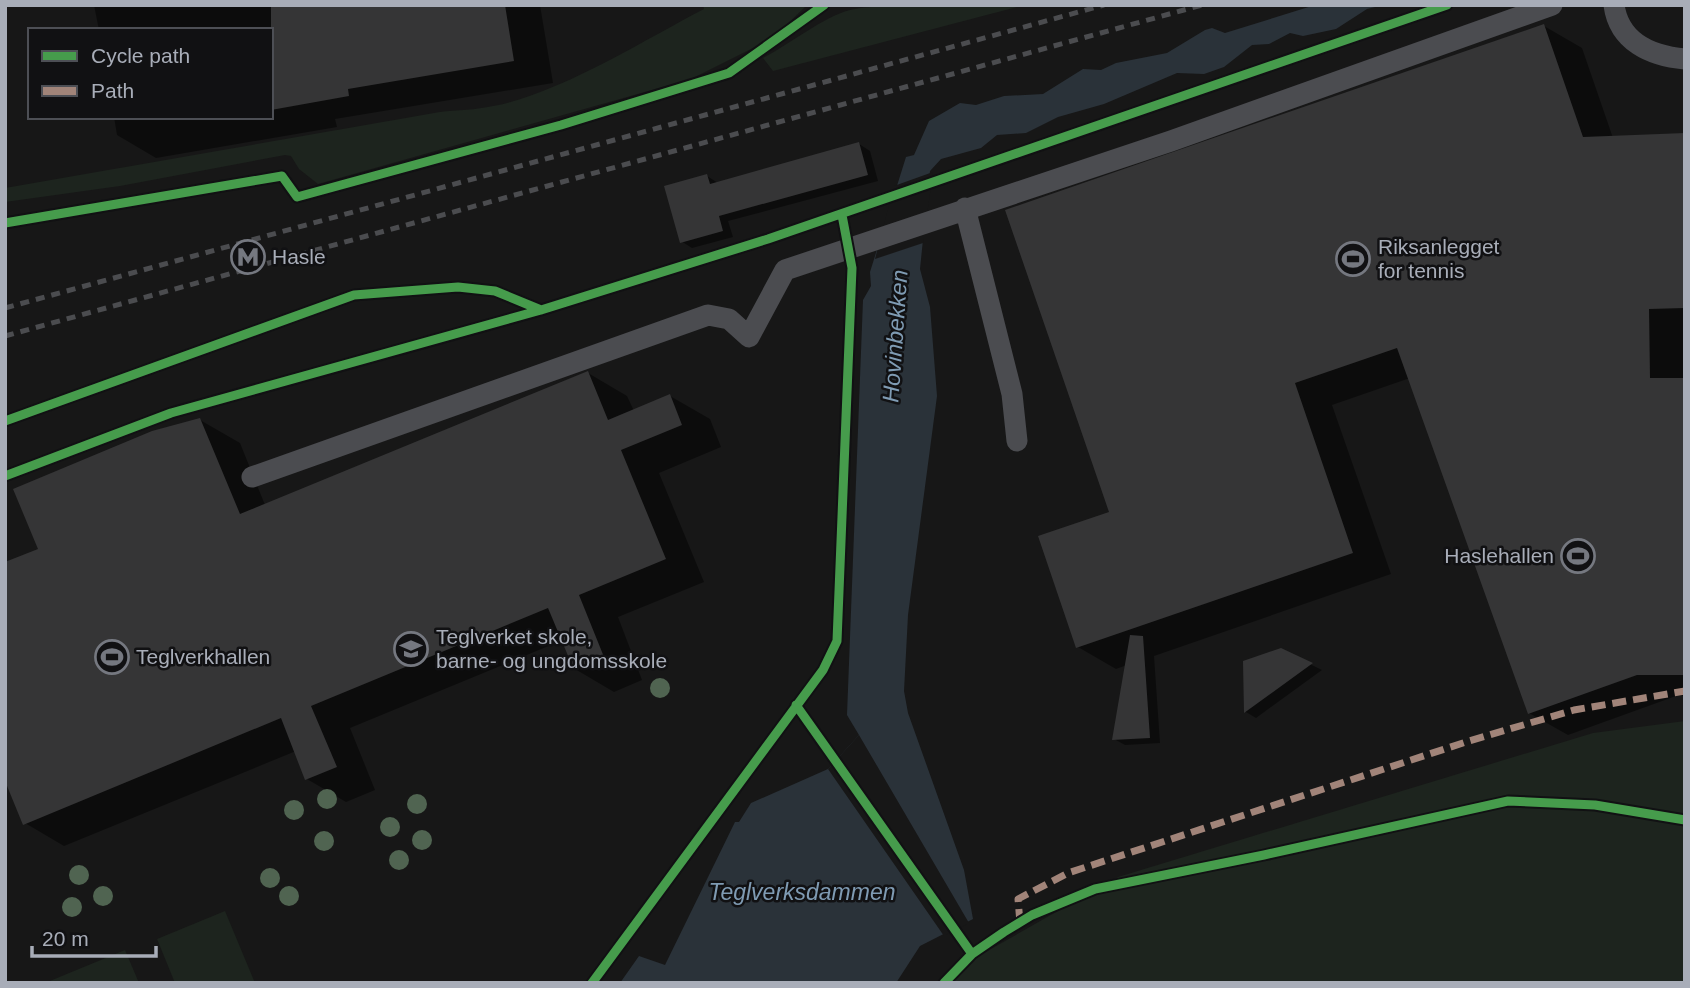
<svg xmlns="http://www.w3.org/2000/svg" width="1690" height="988" font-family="Arial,sans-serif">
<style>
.green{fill:#1d241e}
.water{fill:#2a3239}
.pier{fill:#171717}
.shadow{fill:#0007}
.building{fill:#353536}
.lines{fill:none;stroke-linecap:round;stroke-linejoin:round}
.service{stroke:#4b4c50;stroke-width:21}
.rail{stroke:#4b4c4f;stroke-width:5;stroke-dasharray:9 7;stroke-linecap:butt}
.quiet{stroke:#a18479;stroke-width:7;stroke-dasharray:14 7;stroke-linecap:butt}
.cycleway-casing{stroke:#111113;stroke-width:13}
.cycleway{stroke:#469c4c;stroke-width:9}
.tree{fill:#506451}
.labels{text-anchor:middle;stroke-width:5;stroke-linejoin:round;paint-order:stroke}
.poi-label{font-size:21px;fill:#a8adb8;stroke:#111113;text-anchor:start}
.water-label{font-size:23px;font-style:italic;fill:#7f9bb3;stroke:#111113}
</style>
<rect width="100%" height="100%" fill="#171717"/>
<path class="green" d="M703,5H807L773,38L691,79L318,184L299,169L291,156L285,155L120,186L5,202V188L440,112C457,110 476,110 493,106C559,94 644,40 704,9Z
M900,5H1025L773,71L763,58C790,44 823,17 850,10C866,6 884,7 900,5Z
M1685,721V983H943L952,971L1118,877L1593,733Z
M225,911L255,983H175L157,939Z
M125,950L139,983H45Z"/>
<path class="water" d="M1315,5H1383L1367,9L1336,29L1303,36L1290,33L1269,44L1252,45L1224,67L1204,74L1177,73L1104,104L1058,117L1026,133L997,135L981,148L941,159L930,171L920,269L930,307L937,396L908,615L904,691L908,713L964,870L973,919L920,946L896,983H620L639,956L665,965L735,822H739L751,803L828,769L859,735L847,715L863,300L871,286L870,272L906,157L914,155L929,121L960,103L976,105L1004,96L1043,94L1083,69L1101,70L1116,63L1167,53L1205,30L1212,28L1225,33Z"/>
<path class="pier" d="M933,172L923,243L875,259L894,186Z
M859,735L969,923L944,936L828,769Z"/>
<path class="shadow" d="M94,5H540L553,83L335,119L337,127L156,158L117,135L114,117H271V30H99Z
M1544,26L1582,48L1613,138L1685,135V696H1676L1568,735L1529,713L1410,378L1332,405L1391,574L1154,656L1160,743L1125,745L1114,739L1127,665L1116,669L1078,647L1112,513Z
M859,144L870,151L878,181L728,221L733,237L692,248L681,241L707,176L718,183Z
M588,373L627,396L634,411L670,396L710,419L721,447L659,473L704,582L618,617L642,680L614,692L575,669L563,640L350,728L375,790L346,802L307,779L296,751L64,846L25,823L40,550L200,420L240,443L265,505Z
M1281,650L1322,670L1256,718L1246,712L1244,663Z"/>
<path class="building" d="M271,5H505L514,61L348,89L349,96L271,110Z
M1544,24L1583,137L1685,133V308L1649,309L1650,378H1685V675H1637L1528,714L1397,348L1295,383L1353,553L1076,648L1038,536L1109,512L1005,210Z
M859,142L868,175L719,216L723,231L680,243L664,186L707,174L710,184Z
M588,371L608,420L670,394L682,425L621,450L666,559L579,595L604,657L574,670L548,608L311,706L337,767L305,780L281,718L23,825L5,781V562L38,549L13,489L152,431L200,418L240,514Z
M1130,635L1143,636L1150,738L1112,740Z
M1281,648L1313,663L1244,713L1243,661Z"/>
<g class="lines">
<path class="service" d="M1614,5C1619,42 1651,56 1685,59
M965,208L1012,394L1017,441
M252,477L708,315L729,319L749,337L785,270L1171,141L1552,5"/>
<path class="rail" d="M5,308L1104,5
M5,336L1202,5"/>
<path class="quiet" d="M1020,923L1018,899L1068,873L1469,741L1574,710L1685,691"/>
<g class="cycleway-casing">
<path id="cycleway" d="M5,223L282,176L297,197L561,125L729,73L824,5
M5,421L354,295L458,287L495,291L541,310
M5,476L171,413L541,310L768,239L1447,5
M796,705L972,954
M592,983L823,670L837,641L852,268L842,215
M944,983L972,954L1004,932L1032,915L1095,889L1264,855L1508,801L1595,805L1685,820"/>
</g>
<use href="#cycleway" class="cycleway"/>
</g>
<g class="tree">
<circle cx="660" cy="688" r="10"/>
<circle cx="327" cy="799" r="10"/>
<circle cx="417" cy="804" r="10"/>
<circle cx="294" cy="810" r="10"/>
<circle cx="390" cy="827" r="10"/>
<circle cx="422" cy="840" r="10"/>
<circle cx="324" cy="841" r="10"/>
<circle cx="399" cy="860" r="10"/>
<circle cx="79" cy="875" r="10"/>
<circle cx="270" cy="878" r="10"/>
<circle cx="103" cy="896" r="10"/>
<circle cx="289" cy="896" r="10"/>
<circle cx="72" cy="907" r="10"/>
</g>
<defs>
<g id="metro-ring" transform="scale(1.75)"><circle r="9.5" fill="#111113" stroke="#757880" stroke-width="1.5"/><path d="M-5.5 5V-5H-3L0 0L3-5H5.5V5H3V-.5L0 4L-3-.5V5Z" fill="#757880"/></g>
<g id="stadium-ring" transform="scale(1.75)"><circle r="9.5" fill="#111113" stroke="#757880" stroke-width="1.5"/><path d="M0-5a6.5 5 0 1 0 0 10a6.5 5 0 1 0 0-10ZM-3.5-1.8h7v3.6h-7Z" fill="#757880"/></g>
<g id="school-ring" transform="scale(1.75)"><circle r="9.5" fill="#111113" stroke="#757880" stroke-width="1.5"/><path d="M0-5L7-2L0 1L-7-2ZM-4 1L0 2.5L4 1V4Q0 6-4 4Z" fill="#757880"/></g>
</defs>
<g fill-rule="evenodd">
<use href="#metro-ring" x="248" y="257"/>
<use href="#stadium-ring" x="1353" y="259"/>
<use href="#stadium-ring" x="1578" y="556"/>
<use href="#school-ring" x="411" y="649"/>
<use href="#stadium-ring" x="112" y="657"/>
</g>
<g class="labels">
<g class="poi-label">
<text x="1378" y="254">Riksanlegget<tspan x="1378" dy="24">for tennis</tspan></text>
<text x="272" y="264">Hasle</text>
<text x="1554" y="563" text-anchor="end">Haslehallen</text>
<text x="436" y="644">Teglverket skole,<tspan x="436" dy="24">barne- og ungdomsskole</tspan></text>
<text x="136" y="664">Teglverkhallen</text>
</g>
<g class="water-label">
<text transform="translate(895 336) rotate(-86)" y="8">Hovinbekken</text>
<text x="802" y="900">Teglverksdammen</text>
</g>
</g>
<rect width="1690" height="988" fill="none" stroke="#a8adb8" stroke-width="14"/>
<rect x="28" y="28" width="245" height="91" fill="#111113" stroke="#4d4f55" stroke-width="2"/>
<rect x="42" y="51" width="35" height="10" fill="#469c4c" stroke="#4d4f55" stroke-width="2"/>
<text x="91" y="63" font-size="21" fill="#a8adb8">Cycle path</text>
<rect x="42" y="86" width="35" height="10" fill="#a18479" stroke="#4d4f55" stroke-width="2"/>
<text x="91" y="98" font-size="21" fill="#a8adb8">Path</text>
<path d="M32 946v10h124v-10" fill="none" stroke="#a8adb8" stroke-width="3.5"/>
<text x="42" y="946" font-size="21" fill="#a8adb8" stroke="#111113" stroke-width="5" paint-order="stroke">20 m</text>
</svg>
